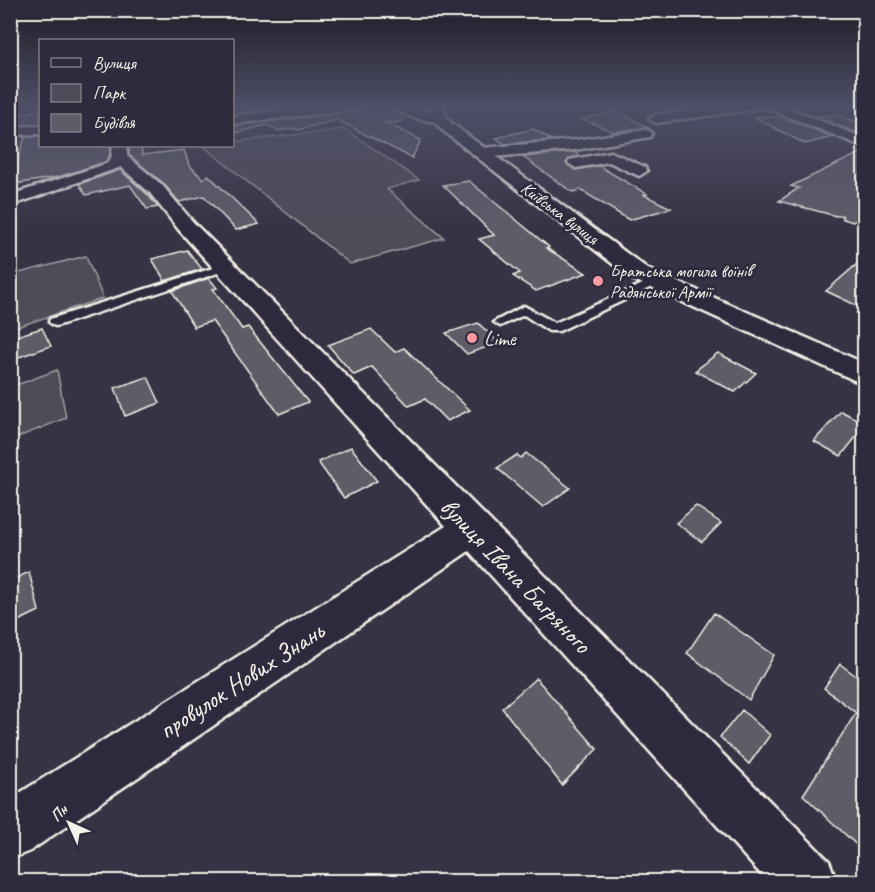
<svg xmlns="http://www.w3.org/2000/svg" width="875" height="892" font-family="Caveat,sans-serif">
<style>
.green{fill:#504b59;stroke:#a29ea0;stroke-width:1.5}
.building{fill:#5f5c67;stroke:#f4f1e8;stroke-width:1.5}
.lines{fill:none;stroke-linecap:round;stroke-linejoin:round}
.service-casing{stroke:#f4f1e8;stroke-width:5}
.minor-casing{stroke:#f4f1e8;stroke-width:5}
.tertiary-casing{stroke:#f4f1e8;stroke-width:5}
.service{fill:#2f2a3d;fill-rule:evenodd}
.minor{fill:#2f2a3d;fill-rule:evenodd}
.tertiary{fill:#2f2a3d;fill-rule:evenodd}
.poi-dot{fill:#ff9aa2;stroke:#2f2a3d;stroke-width:2}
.labels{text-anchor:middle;stroke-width:6;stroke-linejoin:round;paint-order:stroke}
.far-street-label{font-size:18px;fill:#f4f1e8;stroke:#2f2a3d}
.far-poi-label{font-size:18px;fill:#f4f1e8;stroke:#2f2a3d;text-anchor:start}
.poi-label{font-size:21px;fill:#f4f1e8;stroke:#2f2a3d;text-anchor:start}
.near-street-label{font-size:26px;fill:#f4f1e8;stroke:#2f2a3d}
</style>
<rect width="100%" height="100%" fill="#373244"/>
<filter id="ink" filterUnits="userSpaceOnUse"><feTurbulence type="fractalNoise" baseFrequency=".0167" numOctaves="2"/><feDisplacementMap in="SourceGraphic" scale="12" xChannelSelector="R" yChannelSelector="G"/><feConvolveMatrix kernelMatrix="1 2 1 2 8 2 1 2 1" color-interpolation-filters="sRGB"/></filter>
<g filter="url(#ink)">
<path class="green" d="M345,129L419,180L387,189L444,238L350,264L203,146H232L233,142Z
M86,256L103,298L11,329V275Z
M57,370L66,418L11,440V387Z"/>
<path class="building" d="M36,105H40V124L10,125V114L33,112Z
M232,105H301L232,114Z
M364,105H386L402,114V122L386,123L421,140L412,158L337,120L297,130L293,128L280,131L267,125L232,134V126L356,111Z
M617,111L648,127L614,132L582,119Z
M840,115L864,125V130L855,132L814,116Z
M754,117H782L833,137L805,144Z
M533,129L552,140L505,144L496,138Z
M40,136V146H111L109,158L105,162L59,177L14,184L17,161L25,137Z
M129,146H141L142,155L184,150L189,165L203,179L208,175L259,224L236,230L204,196L179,202L163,183L129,155Z
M864,151V215L853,222L843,219L842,215L836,216L779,201L799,188L791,186Z
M574,152L580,156L570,158L566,163L575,170L599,166L647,194L644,195L671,208L629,220L581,190L572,192L523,157Z
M120,170L148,195L158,207L147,209L130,185L86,195L79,184Z
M469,181L549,247L546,248L586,273L536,291L513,276L520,273L479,239L494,235L443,185Z
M187,250L202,269L165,281L152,259Z
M864,258V309L826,291Z
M209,278L217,288L213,289L242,329L248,327L308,402L279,414L212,321L194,327L172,291Z
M478,323L499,343L467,354L446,333Z
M42,328L51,346L10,360V338Z
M371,329L395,352L404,348L470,410L447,421L425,399L409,406L372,367L354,375L328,345Z
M718,353L756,373L735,392L695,371Z
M148,377L160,403L125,416L115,388Z
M841,411L864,423V427L841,456L814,441Z
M351,447L377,481L344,498L318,462Z
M526,453L570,488L543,507L497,468L517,455L521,458Z
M696,506L721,523L702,542L676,523Z
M29,572L39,611L10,625V581Z
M714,613L774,655L749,700L687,653Z
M840,664L864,682V852L803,795L856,713L824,688Z
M536,678L597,749L562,785L502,708Z
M742,710L770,735L749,764L720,737Z"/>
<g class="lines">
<g class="service-casing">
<path id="service" d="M226,264L230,265V269L60,325L55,326L49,322L50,319Z
M656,278L660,279V283L559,331H549L524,315L500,326L494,322L524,306L555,323Z"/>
</g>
<g class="minor-casing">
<path id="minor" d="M321,105H362L356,109L232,124V116Z
M388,105H406L445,116L447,119L440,123L414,118Z
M726,105H780L864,138V147L762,106L756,109L656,123L649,119L656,115Z
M40,126V134L10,135V127Z
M645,130L650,131L652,134L650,137L575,150L481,158L473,153L481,148L575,140Z
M113,146H127V156L162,185L193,222L829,861L837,882H768L469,551L30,851L10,859V799L446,526L179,230L150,193L121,167L10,206V195L106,164L111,159Z
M611,152L645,167L647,171L639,176L609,162L576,168L568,163L570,160Z"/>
</g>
<g class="tertiary-casing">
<path id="tertiary" d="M431,105H443L447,118L451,123L648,269L864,363V383L854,380L632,279L441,129L433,119Z"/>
</g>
<use href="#service" class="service"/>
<use href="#minor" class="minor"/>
<use href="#tertiary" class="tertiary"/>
</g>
</g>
<linearGradient id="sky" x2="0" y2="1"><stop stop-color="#1e1c25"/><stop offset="0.46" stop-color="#4d4f67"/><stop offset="1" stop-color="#4d4f67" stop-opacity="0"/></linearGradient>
<rect width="875" height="230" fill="url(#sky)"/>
<g class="poi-dot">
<circle cx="598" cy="281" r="6"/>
<circle cx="472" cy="338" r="6"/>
</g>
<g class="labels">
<g class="far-street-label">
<text transform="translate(560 213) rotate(37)" y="6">Київська вулиця</text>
</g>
<g class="far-poi-label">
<text x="610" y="277">Братська могила воїнів<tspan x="610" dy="21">Радянської Армії</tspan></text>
</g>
<g class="poi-label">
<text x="484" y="345">Lime</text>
</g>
<g class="near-street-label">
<text transform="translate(516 575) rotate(46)" y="9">вулиця Івана Багряного</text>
<text transform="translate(241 680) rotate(-33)" y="9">провулок Нових Знань</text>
</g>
</g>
<rect width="875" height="892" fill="none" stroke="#2f2a3d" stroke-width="36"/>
<rect x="18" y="18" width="839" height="856" fill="none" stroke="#f4f1e8" stroke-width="2" filter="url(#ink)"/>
<rect x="39" y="39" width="195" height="108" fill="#2f2a3d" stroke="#7e7a81" stroke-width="1.5"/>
<rect x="51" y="58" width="30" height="9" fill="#2f2a3d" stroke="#7e7a81" stroke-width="1.5"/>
<text x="93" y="69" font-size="18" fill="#f4f1e8">Вулиця</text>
<rect x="51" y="84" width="30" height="18" fill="#504b59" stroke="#7e7a81" stroke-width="1.5"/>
<text x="93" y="99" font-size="18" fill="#f4f1e8">Парк</text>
<rect x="51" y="114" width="30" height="18" fill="#5f5c67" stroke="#7e7a81" stroke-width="1.5"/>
<text x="93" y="129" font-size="18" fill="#f4f1e8">Будівля</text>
<g transform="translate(69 823) rotate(315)" stroke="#2f2a3d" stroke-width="4.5" paint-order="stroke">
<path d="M0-4.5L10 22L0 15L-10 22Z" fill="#f4f1e8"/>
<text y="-9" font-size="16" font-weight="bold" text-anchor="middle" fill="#f4f1e8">Пн</text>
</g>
</svg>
